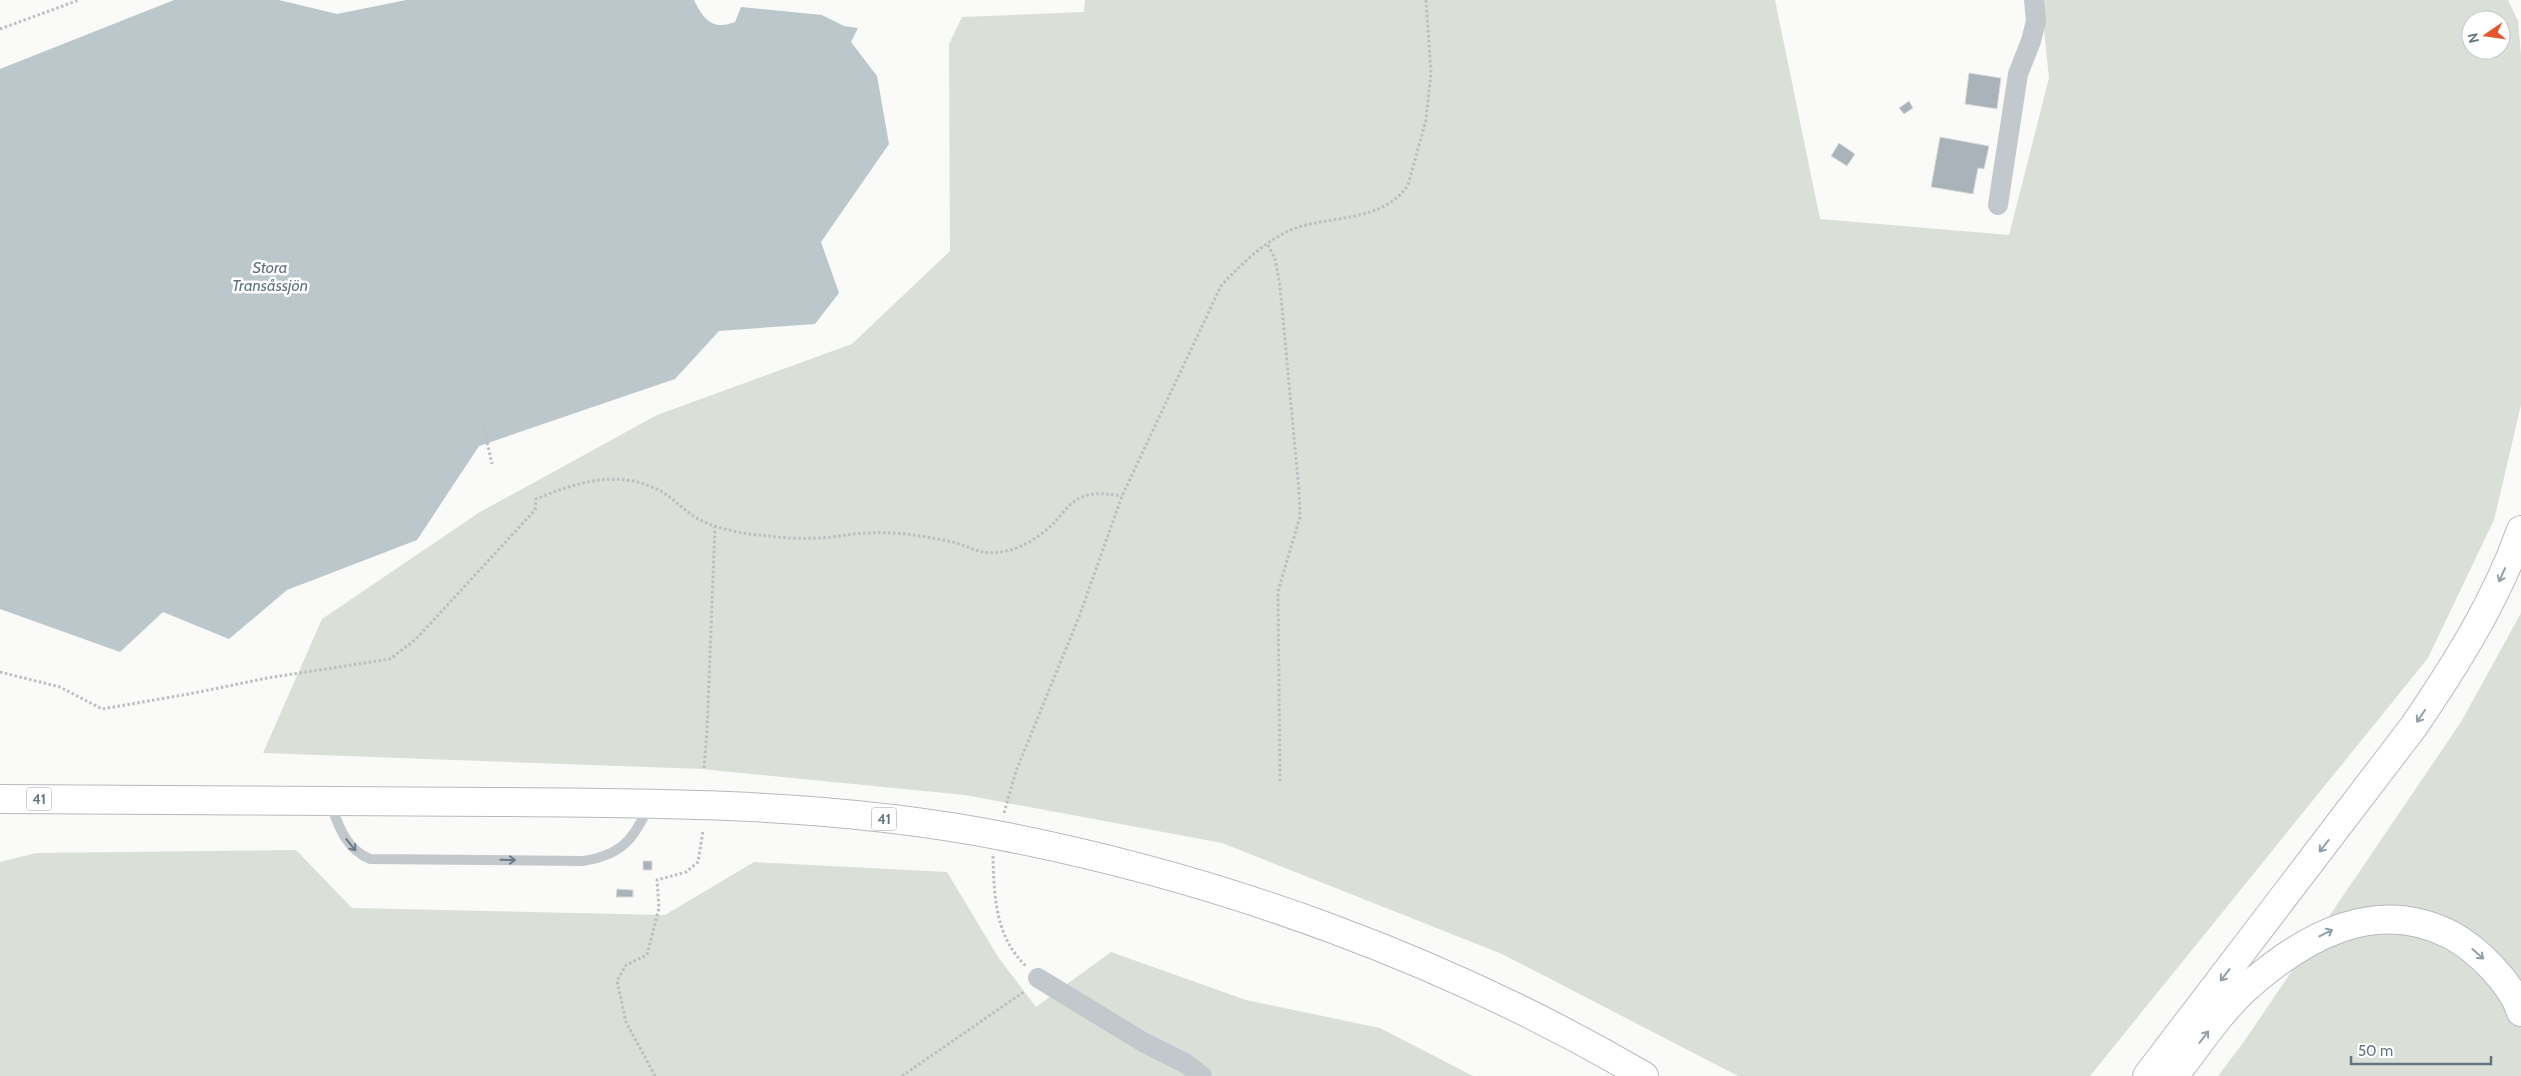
<svg xmlns="http://www.w3.org/2000/svg" width="2521" height="1076" font-family="Cabin,sans-serif">
<style>
.green{fill:#dadfd7;fill-rule:evenodd}
.water{fill:#bbc7cb}
.building{fill:#aab3b9;stroke:#dcdcda}
.lines{fill:none;stroke-linecap:round;stroke-linejoin:round}
.primary-casing{stroke:#b5babe;stroke-width:30}
.path{stroke:#bbbfc2;stroke-width:3;stroke-dasharray:2.5 2.5;stroke-linecap:butt}
.lane{stroke:#c3c8cc;stroke-width:10}
.street{stroke:#c3c8cc;stroke-width:20}
.primary{stroke:#fff;stroke-width:28}
.oneway{stroke:#939fa8}
.oneway2{stroke:#6a7a87}
.labels{text-anchor:middle;stroke-width:5;stroke-linejoin:round;paint-order:stroke}
.shield{fill:#fff;stroke:#939fa8;stroke-width:1}
.shield-label{font-size:14px;font-weight:bold;fill:#657683}
.water-label{font-size:16px;font-style:italic;fill:#60757c;stroke:#fff}
</style>
<rect width="100%" height="100%" fill="#fafaf8"/>
<path class="green" d="M1085,0H1775L1820,219L2009,235L2049,78L2041,0H2508L2518,21L2521,56V405L2494,520L2428,658L2090,1076H1738L1502,954L1222,843L965,795L701,769L263,753L322,619L480,512L657,415L852,344L950,251L949,44L962,17L1084,12ZM2471,20H2501V50H2471Z
M2521,613V1076H2218L2243,1043L2461,722Z
M296,850L352,908L665,915L754,862L947,872L998,957L1036,1007L1111,952L1246,1000L1380,1028L1473,1076H0V862L36,853Z"/>
<path class="water" d="M174,0H279L337,14L406,0H694C703,19 713,31 735,22L741,7L822,15L844,26L858,28L851,42L877,76L889,144L821,242L839,293L815,324L719,331L675,379L479,446L417,540L287,590L229,639L163,612L120,652L0,609V69Z"/>
<path class="building" d="M1969,73L2001,78L1997,109L1965,104Z
M1909,101L1913,108L1904,114L1899,108Z
M1940,137L1989,146L1984,169L1978,168L1973,194L1931,187Z
M1839,143L1855,154L1847,166L1831,156Z
M643,861H652V870H643Z
M617,889L633,890V897H616Z"/>
<g class="lines">
<g class="primary-casing">
<path id="primary" d="M0,799C164,800 329,801 493,802C663,803 835,803 1002,836C1226,880 1446,960 1644,1076
M2147,1076L2414,726C2456,664 2496,601 2521,530
M2174,1076C2197,1047 2218,1014 2246,988C2303,937 2375,896 2451,935C2477,949 2511,982 2521,1012"/>
</g>
<path class="path" d="M0,29L79,0
M1268,245L1275,259L1280,286L1299,491L1300,517L1278,591L1280,782
M484,428L492,464
M0,672L60,687L102,709L189,694L267,678L390,659L416,639L535,510L536,499C573,484 613,470 652,487C668,493 678,505 692,515C712,529 744,534 768,536C784,538 801,539 817,538C834,538 852,533 869,533C896,531 922,536 948,541C973,546 978,557 1006,551C1023,548 1042,535 1054,523C1063,513 1071,500 1085,496C1097,492 1109,494 1122,496
M704,768L707,731L715,526
M1004,813L1016,771L1079,617L1122,496L1221,286C1240,265 1269,237 1296,228C1334,215 1383,222 1408,185L1426,120L1431,73L1426,0
M993,856C994,895 995,937 1026,966
M655,1076L626,1022L617,981L626,965L647,955L659,908L657,880L686,872L698,862L703,831
M902,1076L1025,991"/>
<path class="lane" d="M330,803C339,827 346,849 370,859L583,861C621,855 634,840 649,805"/>
<path class="street" d="M1998,205L2018,74L2031,41L2036,21L2034,0
M1038,978L1143,1042L1185,1063L1202,1076"/>
<use href="#primary" class="primary"/>
</g>
<defs><path id="oneway-shaft" d="M-6 0H5M1.5-3L5.5 0L1.5 3" fill="none" stroke-width="1.6" stroke-linecap="round" stroke-linejoin="round" transform="scale(1.25)"/></defs>
<g class="oneway">
<use href="#oneway-shaft" transform="translate(2502 575) rotate(114)"/>
<use href="#oneway-shaft" transform="translate(2421 716) rotate(124)"/>
<use href="#oneway-shaft" transform="translate(2324 846) rotate(128)"/>
<use href="#oneway-shaft" transform="translate(2326 933) rotate(-27)"/>
<use href="#oneway-shaft" transform="translate(2478 954) rotate(41)"/>
<use href="#oneway-shaft" transform="translate(2225 975) rotate(128)"/>
<use href="#oneway-shaft" transform="translate(2204 1037) rotate(-52)"/>
</g>
<g class="oneway2">
<use href="#oneway-shaft" transform="translate(351 845) rotate(51)"/>
<use href="#oneway-shaft" transform="translate(508 860) rotate(1)"/>
</g>
<g class="labels">
<g class="shield">
<rect x="26.5" y="787.5" width="25" height="23" rx="4"/>
<rect x="871.5" y="807.5" width="25" height="23" rx="4"/>
</g>
<g class="shield-label">
<text x="39" y="804">41</text>
<text x="884" y="824">41</text>
</g>
<g class="water-label">
<text x="270" y="273">Stora<tspan x="270" dy="18">Transåssjön</tspan></text>
</g>
</g>
<g transform="translate(2486 35) rotate(257)"><circle r="24" fill="#ffffff" stroke="#c1c8cd"/>
<path d="M0-4L9 19L0 12L-9 19Z" fill="#e4572e"/>
<text y="-8" font-size="14" font-weight="bold" text-anchor="middle" fill="#657683">N</text>
</g>
<path d="M2351 1056v8h140v-8" fill="none" stroke="#657683" stroke-width="2.5"/>
<text x="2358" y="1056" font-size="15" fill="#657683" stroke="#ffffff" stroke-width="4" paint-order="stroke">50 m</text>
</svg>
